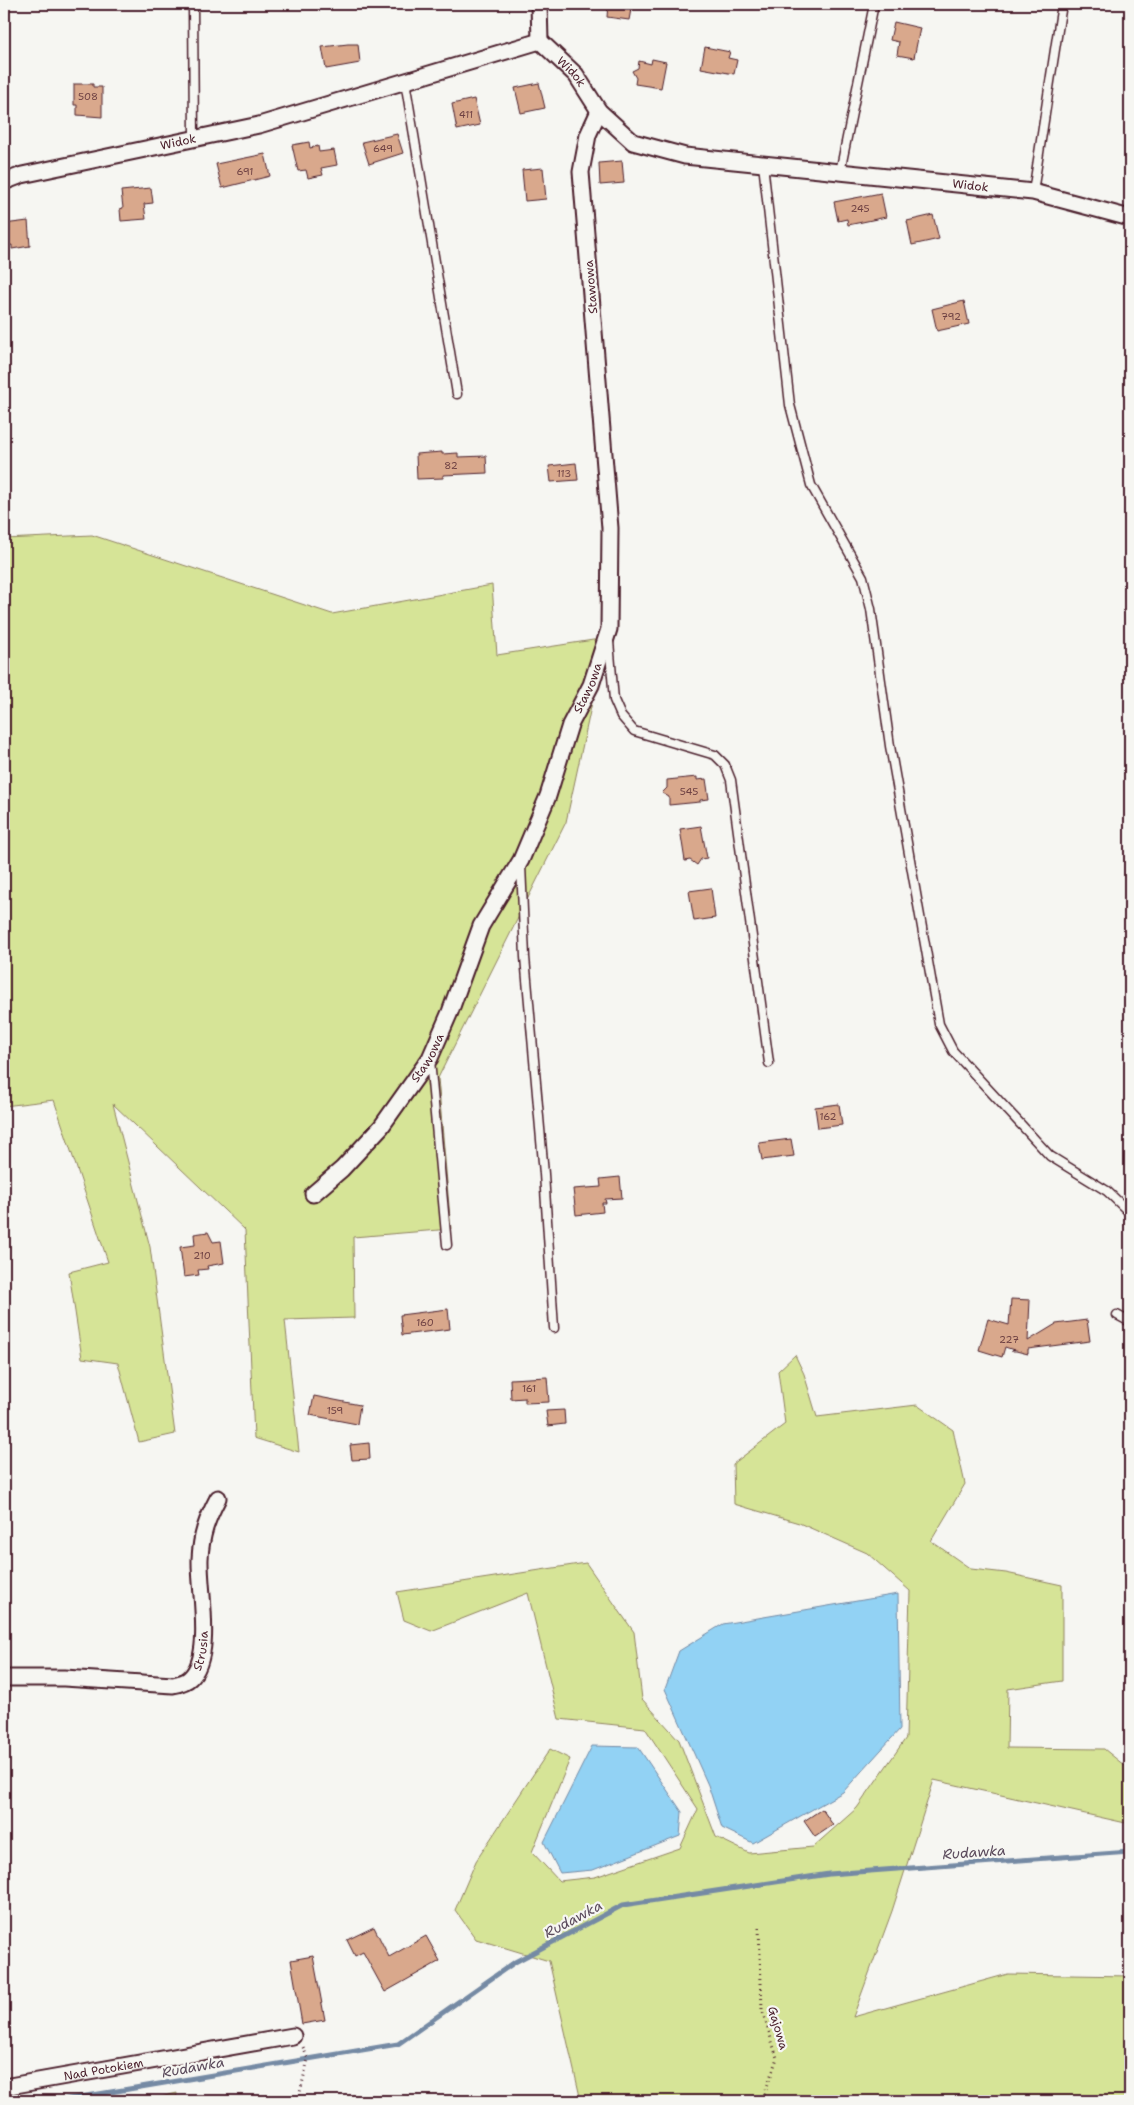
<svg xmlns="http://www.w3.org/2000/svg" width="1134" height="2105" font-family="'Shantell Sans',sans-serif">
<style>
.green{fill:#d6e497;stroke:#908261}
.water{fill:#92d2f4;stroke:#758aa4}
.lines{fill:none;stroke-linecap:round;stroke-linejoin:round}
.stream{stroke:#758aa4;stroke-width:5}
.building{fill:#d9a88c;stroke:#4a1f2b}
.service-casing{stroke:#4a1f2b;stroke-width:11}
.minor-casing{stroke:#4a1f2b;stroke-width:19}
.path{stroke:#4a1f2b;stroke-width:3;stroke-dasharray:1 4;stroke-linecap:butt}
.service{stroke:#f6f6f2;stroke-width:8}
.minor{stroke:#f6f6f2;stroke-width:15}
.labels{text-anchor:middle;stroke-width:4.5;stroke-linejoin:round;paint-order:stroke}
.number-label{font-size:10px;fill:#6e4143}
.street-label{font-size:12px;fill:#4a1f2b;stroke:#f6f6f2}
.water-label{font-size:14px;font-style:italic;fill:#5c4c5d;stroke:#f6f6f2}
</style>
<rect width="100%" height="100%" fill="#f6f6f2"/>
<filter id="ink" filterUnits="userSpaceOnUse"><feTurbulence type="fractalNoise" baseFrequency=".02" numOctaves="2"/><feDisplacementMap in="SourceGraphic" scale="10" xChannelSelector="R" yChannelSelector="G"/><feConvolveMatrix kernelMatrix="1 2 1 2 8 2 1 2 1" color-interpolation-filters="sRGB"/></filter>
<g filter="url(#ink)">
<path class="green" d="M92,535L332,614L492,585L497,655L606,638L566,822L438,1078L451,1229L353,1237L354,1318L285,1320L299,1452L254,1438L245,1230L113,1104L150,1247L175,1434L139,1442L118,1363L82,1358L69,1272L108,1262L54,1100L4,1106V539Z
M795,1355L804,1374L817,1417L917,1405L953,1430L965,1484L931,1541L971,1569L1006,1573L1062,1585V1681L1008,1689L1007,1748L1104,1749L1130,1770V1824L934,1780L892,1911L853,2017L1008,1974L1130,1976V2101H581L549,1961L476,1939L455,1910L476,1861L550,1749L570,1759L532,1852L559,1881L595,1877L680,1848L698,1809L645,1728L559,1719L528,1593L431,1631L404,1620L397,1592L586,1563L634,1632L642,1699L679,1740L716,1837L749,1853L813,1847L857,1808L906,1738L910,1591L867,1553L799,1523L734,1504L733,1464L785,1424L778,1371Z
M177,2093L176,2101H144Z"/>
<path class="water" d="M898,1594L900,1729L843,1792L753,1843L722,1828L708,1785L665,1689L679,1651L723,1624Z
M592,1746L638,1747L682,1812L680,1836L593,1870L560,1873L544,1842Z"/>
<g class="lines">
<path class="stream" d="M57,2101L398,2044L515,1962L623,1905L829,1874L1130,1852"/>
</g>
<path class="building" d="M608,4H632L629,20L607,17Z
M894,22L920,28L914,58L897,55L899,42L890,40Z
M348,44H358L360,63L326,69L322,47Z
M705,47L730,52L728,58L737,60L734,74L701,68Z
M652,59L666,62L661,88L635,84L636,78L632,71L638,68L639,61L651,64Z
M539,83L545,108L521,113L515,88Z
M74,84H93V87H102V117L77,115V105H74Z
M474,99L480,125L457,130L452,104Z
M397,134L403,153L369,164L362,142Z
M309,142L310,148L318,146L319,152L334,150L337,165L321,168L323,175L308,178L306,170L298,171L292,145Z
M265,154L270,176L222,188L216,164Z
M622,161L624,183L600,185L599,163Z
M543,168L546,199L525,201L522,170Z
M151,188L153,203L144,204L146,219L121,221L120,209L123,208L121,191Z
M881,193L886,217L848,225L847,219L838,221L834,202Z
M933,215L939,239L912,245L907,221Z
M28,221L30,246L12,249V245L5,246L4,224Z
M964,301L969,324L937,331L932,309Z
M442,452V454L458,453V457L486,456L487,473L443,475V478L417,479L416,454Z
M576,463L578,480L551,482L549,466Z
M697,777V780L706,779L709,799L700,800V802L669,805V797L662,793L667,788V780Z
M701,826L707,858L701,859L697,865L690,860L685,861L680,829Z
M711,888L715,918L694,921L689,891Z
M839,1104L842,1125L818,1128L815,1107Z
M791,1139L794,1156L762,1160L759,1143Z
M620,1177L622,1198L605,1199L606,1203H602L603,1212L576,1215L573,1189L601,1187L600,1179Z
M208,1232L213,1242L221,1241L224,1263L207,1266L208,1269L198,1270L199,1275L184,1277L180,1247L195,1245L194,1234Z
M1011,1299L1030,1300L1028,1341L1056,1324L1087,1320L1090,1341L1028,1349V1354L1016,1351H1011L1014,1350L1005,1347L1002,1357L979,1350L988,1319L1009,1325Z
M448,1309L450,1329L402,1335L400,1315Z
M547,1377L549,1402L525,1403V1398L511,1399L510,1379Z
M314,1396L360,1405L357,1424L310,1415Z
M564,1410L565,1424L548,1426L546,1411Z
M369,1443L370,1459L352,1460L350,1445Z
M822,1809L833,1825L815,1837L804,1821Z
M374,1927L389,1957L426,1936L440,1961L385,1992L363,1952L355,1956L347,1940Z
M313,1956L325,2020L302,2024L291,1960Z"/>
<g class="lines">
<g class="service-casing">
<path id="service" d="M193,4L194,138
M405,81L457,394
M763,164L790,405L811,485L863,577L871,609L890,746L939,1024L953,1051L1050,1156L1107,1191L1130,1213
M840,172L874,4
M1033,192L1062,4
M609,641L614,700L621,716L634,731L715,755L725,765L731,780L769,1063
M521,865L525,957L544,1174L554,1328
M430,1060L447,1245
M1117,1315L1130,1322"/>
</g>
<g class="minor-casing">
<g id="minor">
<path d="M539,4L540,41"/>
<path id="s1" d="M540,41L576,75L599,111L633,142L685,156L1033,192L1130,218"/>
<path id="s2" d="M4,182L22,175L259,125L540,41"/>
<path id="s3" d="M313,1194L342,1169L381,1127L430,1058L450,1012L481,926L521,860L548,796L570,725L591,685L609,629L610,528L581,172L588,135L599,111"/>
<path id="s4" d="M4,1678H64L173,1685C178,1684 186,1682 190,1678C214,1656 199,1590 200,1559C201,1535 207,1519 218,1498"/>
<path id="s5" d="M4,2087L293,2036"/>
</g>
</g>
<path class="path" d="M759,1928L762,2009L777,2058L762,2101
M298,2101L308,2059L303,2047"/>
<use href="#service" class="service"/>
<use href="#minor" class="minor"/>
</g>
</g>
<g class="labels">
<g class="number-label">
<text x="88" y="100">508</text>
<text x="466" y="118">411</text>
<text x="383" y="152">649</text>
<text x="245" y="175">691</text>
<text x="860" y="212">245</text>
<text x="951" y="320">792</text>
<text x="451" y="469">82</text>
<text x="564" y="477">113</text>
<text x="689" y="795">545</text>
<text x="828" y="1120">162</text>
<text x="202" y="1259">210</text>
<text x="425" y="1326">160</text>
<text x="1009" y="1343">227</text>
<text x="529" y="1392">161</text>
<text x="335" y="1414">159</text>
</g>
<g class="street-label">
<text dy="4" stroke="none"><textPath href="#s1" startOffset="44">Widok</textPath></text>
<text dy="4" stroke="none"><textPath href="#s2" startOffset="179">Widok</textPath></text>
<text dy="4" stroke="none"><textPath href="#s1" startOffset="479">Widok</textPath></text>
<text transform="translate(591 287) rotate(-95)" y="4">Stawowa</text>
<text dy="4" stroke="none"><textPath href="#s3" startOffset="584">Stawowa</textPath></text>
<text dy="4" stroke="none"><textPath href="#s3" startOffset="179">Stawowa</textPath></text>
<text dy="4" stroke="none"><textPath href="#s4" startOffset="218">Strusia</textPath></text>
<text transform="translate(778 2028) rotate(74)" y="4">Gajowa</text>
<text dy="4" stroke="none"><textPath href="#s5" startOffset="101">Nad Potokiem</textPath></text>
</g>
<g class="water-label">
<text transform="translate(974 1852) rotate(-4)" y="5">Rudawka</text>
<text transform="translate(573 1919) rotate(-28)" y="5">Rudawka</text>
<text transform="translate(193 2067) rotate(-10)" y="5">Rudawka</text>
</g>
</g>
<rect width="1134" height="2105" fill="none" stroke="#f6f6f2" stroke-width="20"/>
<rect x="10" y="10" width="1114" height="2085" fill="none" stroke="#4a1f2b" stroke-width="2" filter="url(#ink)"/>
</svg>
